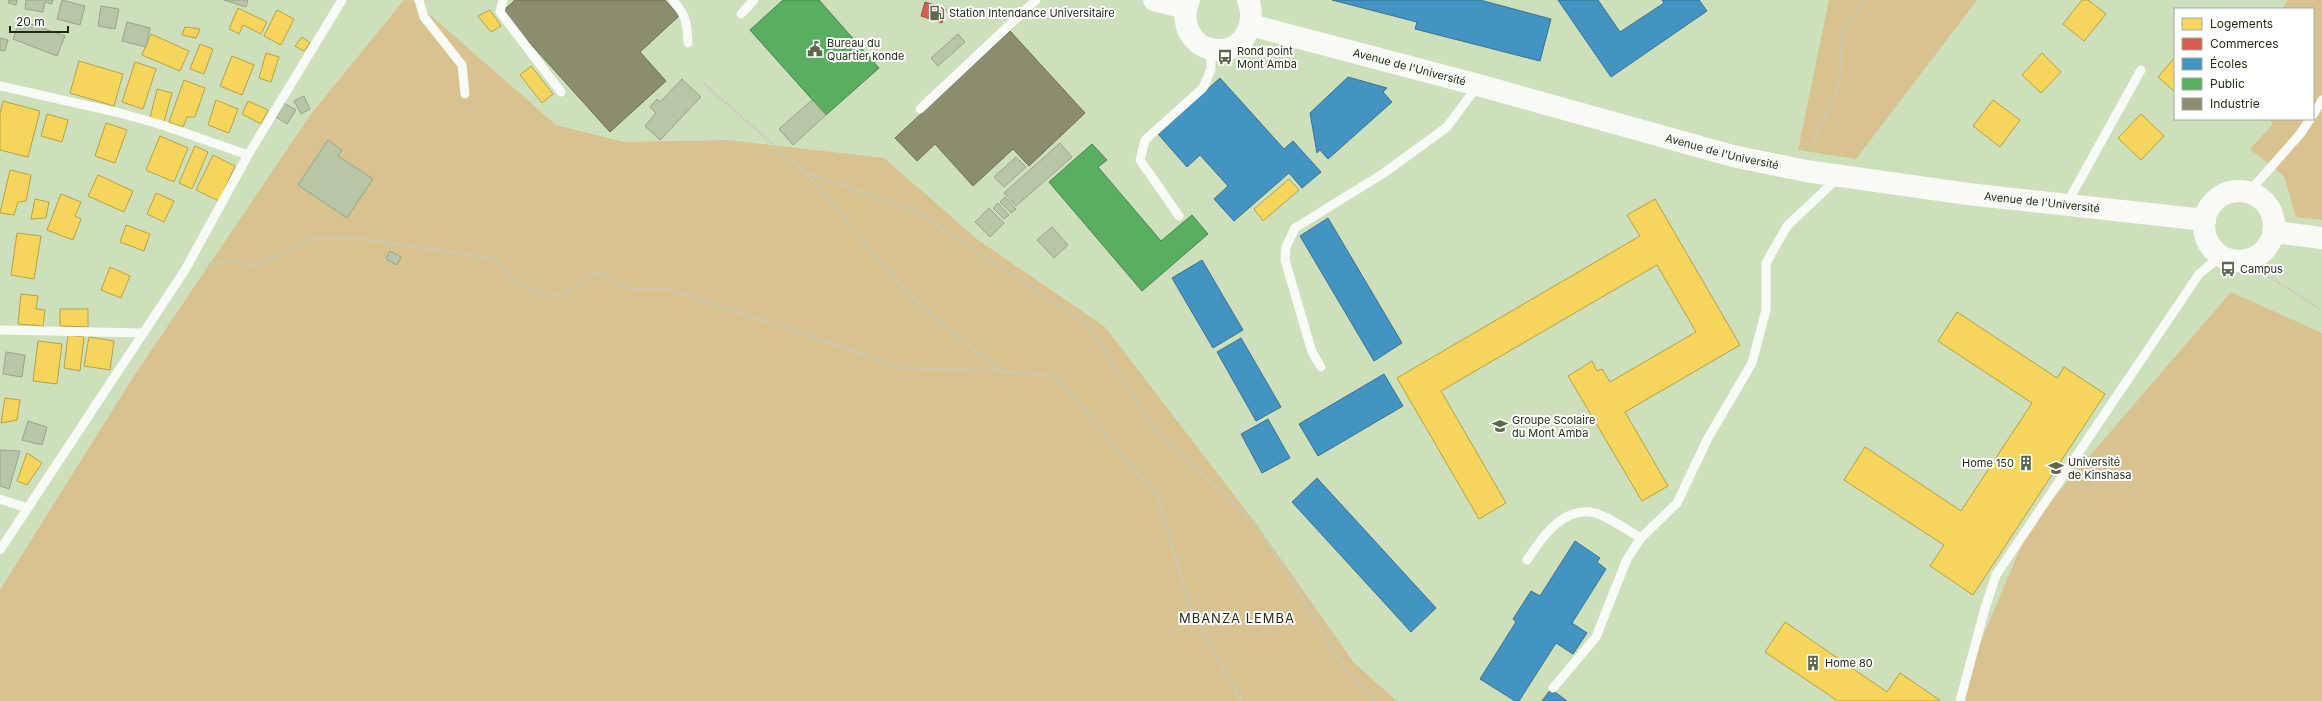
<svg xmlns="http://www.w3.org/2000/svg" width="2322" height="701" font-family="Inter,sans-serif">
<style>
.green{fill:#d7c290}
.homes{fill:#f6d55c;stroke:#b6a246}
.shops{fill:#d6604d;stroke:#9f503b}
.schools{fill:#4393c3;stroke:#38748e}
.public{fill:#5aae61;stroke:#488649}
.industry{fill:#8c8c6e;stroke:#6b6f52}
.building{fill:#b6c6a6;stroke:#97a589}
.lines{fill:none;stroke-linecap:round;stroke-linejoin:round}
.path{stroke:#c7ccc2;stroke-width:2.5;stroke-dasharray:2 2;stroke-linecap:butt}
.service{stroke:#f8faf5;stroke-width:9}
.tertiary{stroke:#f8faf5;stroke-width:22}
.labels{text-anchor:middle;stroke-width:4;stroke-linejoin:round;paint-order:stroke}
.poi-label{font-size:11px;fill:#1f2a11;stroke:#fff;text-anchor:start}
.street-label{font-size:11px;fill:#1f2a11;stroke:#fff}
.quarter-label{font-size:13px;letter-spacing:1px;fill:#1f2a11;stroke:#fff}
</style>
<rect width="100%" height="100%" fill="#cddfbb"/>
<path class="green" d="M404,0H413L556,125L624,142L728,140L884,158L978,240L1105,327L1257,525L1354,663L1397,701H0V590L134,376L311,114Z
M1829,0H1977L1856,159L1798,150Z
M2288,0H2322V220L2296,217L2284,176L2250,149L2273,124L2269,119H2313V9H2282Z
M2231,292L2322,333V701H1956L2030,525Z"/>
<path class="homes" d="M2082,0H2088L2106,14L2084,41L2063,24Z
M238,8L267,22L261,34L243,25L239,34L229,29Z
M277,10L294,19L281,45L264,36Z
M490,10L501,26L491,32L478,16Z
M185,27L200,29L196,38L182,35Z
M151,34L189,51L180,71L142,55Z
M302,37L310,43L304,51L295,46Z
M200,44L213,49L204,74L190,69Z
M266,53L279,57L271,82L259,78Z
M2042,53L2061,72L2041,93L2022,75Z
M232,56L254,65L242,95L220,86Z
M2175,57V92L2158,77Z
M79,61L123,74L114,106L70,93Z
M135,62L156,69L143,109L122,102Z
M531,66L553,94L542,103L520,75Z
M184,80L205,88L195,117H187L183,127L169,122Z
M157,89L172,93L164,122L150,118Z
M216,100L238,109L229,133L208,125Z
M1993,100L2020,120L2000,147L1973,126Z
M3,101L40,111L28,157L0,150V114Z
M248,101L268,110L261,124L242,114Z
M47,114L68,120L62,142L41,136Z
M2141,114L2164,136L2141,160L2118,138Z
M106,123L127,130L115,163L95,156Z
M160,136L188,148L174,182L146,170Z
M195,146L208,152L192,189L179,183Z
M213,155L235,166L219,201L196,190Z
M10,170L31,175L26,201L18,202L14,215L0,213Z
M98,175L133,191L124,212L88,196Z
M1289,179L1299,190L1263,221L1254,209Z
M156,193L174,201L164,222L147,214Z
M61,194L81,202L75,216L81,219L73,240L47,230Z
M35,199L49,202L46,218L31,219Z
M1655,199L1740,345L1625,412L1668,486L1642,501L1568,376L1592,361L1597,371L1602,369L1610,382L1696,332L1657,265L1441,391L1506,503L1479,519L1397,378L1640,236L1627,215Z
M126,225L150,234L144,251L120,242Z
M17,233L41,236L34,279L11,275Z
M110,267L130,276L121,298L101,290Z
M21,294L38,296L36,309L45,310L43,326L18,324Z
M60,309H88V327L60,326Z
M1957,312L2057,378L2064,367L2105,394L1973,595L1930,566L1944,545L1844,480L1865,447L1961,511L2032,403L1938,341Z
M68,335L84,337L80,371L64,368Z
M89,337L114,341L110,370L84,366Z
M38,341L62,344L57,384L33,381Z
M5,398L20,400L17,420L1,423Z
M27,453L42,463L27,485L17,481Z
M1785,622L1887,692L1900,673L1941,701H1838L1765,652Z"/>
<path class="shops" d="M925,2L946,9L942,23L921,16Z"/>
<path class="schools" d="M1332,0H1480L1551,19L1540,61L1415,29L1417,22Z
M1558,0H1598L1620,32L1664,3L1662,0H1699L1707,11L1611,77Z
M1348,77L1387,88L1383,92L1392,102L1328,159L1320,150L1317,153L1310,113Z
M1220,78L1284,149L1293,141L1321,172L1302,188L1289,173L1234,221L1214,199L1228,186L1200,155L1187,167L1158,134Z
M1328,218L1402,343L1374,361L1300,236Z
M1202,260L1243,330L1213,348L1172,278Z
M1241,338L1281,407L1256,421L1217,352Z
M1384,374L1403,406L1318,456L1299,424Z
M1268,419L1290,458L1262,473L1241,434Z
M1317,478L1436,608L1411,632L1292,502Z
M1575,541L1600,558L1597,562L1606,569L1572,623L1587,633L1573,654L1556,643L1519,701H1515L1480,679L1516,622L1513,619L1531,591L1540,596Z
M1551,689L1567,701H1542Z"/>
<path class="public" d="M783,0H819L879,68L826,115L750,30Z
M1092,144L1107,160L1098,167L1161,241L1192,215L1208,234L1142,291L1049,182Z"/>
<path class="industry" d="M515,0H665L679,16L640,52L666,81L610,132L502,12Z
M1010,31L1085,113L1029,166L1013,149L973,186L935,144L917,161L895,138Z"/>
<path class="building" d="M9,0H17L16,5L8,3Z
M26,0H53L52,4L45,2L43,12L25,9Z
M62,0L85,6L80,25L57,19Z
M224,0H248L246,7Z
M101,6L119,9L115,29L98,26Z
M20,20L65,36L57,56L13,39Z
M127,22L150,28L146,47L122,41Z
M958,34L965,42L938,66L931,58Z
M0,38L8,40L5,51L0,50Z
M682,79L701,97L660,140L645,126L656,113L650,107L657,99L660,102Z
M304,96L310,109L301,114L294,101Z
M812,100L826,115L793,145L779,129Z
M284,103L296,110L287,124L276,117Z
M328,140L342,150L338,156L373,179L347,218L298,185Z
M1060,143L1072,157L1016,206L1004,193Z
M1016,157L1026,167L1004,187L994,177Z
M1005,197L1016,209L1011,213L1000,202Z
M998,203L1009,215L1004,219L993,208Z
M989,208L1004,223L990,237L975,222Z
M1052,227L1068,245L1054,258L1037,240Z
M390,251L401,257L397,265L386,259Z
M6,352L25,355L22,377L3,374Z
M28,421L47,427L42,445L22,440Z
M0,450L20,451L9,489L0,486Z"/>
<g class="lines">
<path class="path" d="M704,84L806,173L914,210L1089,326L1156,431L1257,525L1347,672L1375,701
M1812,151L1817,134L1839,87L1843,32L1864,0
M806,173L910,296L1000,371L1055,376L1157,495L1191,610L1241,701
M2244,261L2322,310
M204,266L229,260L254,266L312,239L354,238L496,259L516,283L551,297L568,291L598,272L630,289H669L843,347L898,368L1000,371"/>
<path class="service" d="M419,0L424,17L462,65L465,94
M503,0L500,12L561,92
M673,0C686,16 687,22 688,43
M741,14L754,0
M0,86L120,113L162,125L248,155
M920,109L1036,0
M2313,115L2322,100
M2249,192L2301,133L2310,119
M2066,205L2141,70
M1179,216L1140,160L1145,140L1203,88L1211,69V48
M0,330L143,333
M1321,367L1312,352L1285,260L1286,247L1295,228L1384,173L1447,127L1478,85
M0,499L27,508
M0,550L185,270L248,155L342,0
M1527,560C1542,537 1564,505 1595,513C1608,516 1628,531 1641,538
M1553,688L1596,637L1627,559L1641,538L1677,503L1708,438L1752,363L1766,310V263L1787,226L1838,178
M1960,701L1985,608L1996,575L2199,274L2222,255"/>
<g class="tertiary">
<path d="M1154,0L1185,8"/>
<path d="M1189,0C1179,22 1191,48 1217,50C1245,52 1257,22 1248,0"/>
<path id="s1" d="M1251,25L1478,85L1733,156L1806,171L1968,194L2205,220"/>
<circle cx="2239" cy="226" r="35"/>
<path d="M2275,232L2322,238"/>
</g>
</g>
<defs>
<g id="fuel-bare" transform="scale(1.2)"><path d="M-5.5-6h7V0h2V4h1.3V-2.5L3-4.5l.8-.8L6-3V5H2.5V1h-1V6h-7ZM-4.2-4.7v3.2H.2V-4.7Z" fill="#5c694c" stroke="#fff" stroke-width="2.5" paint-order="stroke"/></g>
<g id="civic-bare" transform="scale(1.2)"><path d="M-.6-6.5H3V-4.5H.6V-3L4-1V1h2V6H-6V1h2V-1L-.6-3ZM-1.2 2.5V6h2.4V2.5Z" fill="#5c694c" stroke="#fff" stroke-width="2.5" paint-order="stroke"/></g>
<g id="bus-bare" transform="scale(1.2)"><path d="M-5-6H5V4H4V6H2V4H-2V6H-4V4H-5ZM-3.5-4V0h7V-4ZM-3.5 1.2v1.5H-2V1.2ZM2 1.2v1.5H3.5V1.2Z" fill="#5c694c" stroke="#fff" stroke-width="2.5" paint-order="stroke"/></g>
<g id="school-bare" transform="scale(1.2)"><path d="M0-5L7-2L0 1L-7-2ZM-4 1L0 2.5L4 1V4Q0 6-4 4Z" fill="#5c694c" stroke="#fff" stroke-width="2.5" paint-order="stroke"/></g>
<g id="building-bare" transform="scale(1.2)"><path d="M-4-6H4V6H1V3H-1V6H-4ZM-2.5-4.3h1.7v1.8h-1.7ZM.8-4.3h1.7v1.8H.8ZM-2.5-1h1.7V.8h-1.7ZM.8-1h1.7V.8H.8Z" fill="#5c694c" stroke="#fff" stroke-width="2.5" paint-order="stroke"/></g>
<g id="university-bare" transform="scale(1.2)"><path d="M0-5L7-2L0 1L-7-2ZM-4 1L0 2.5L4 1V4Q0 6-4 4Z" fill="#5c694c" stroke="#fff" stroke-width="2.5" paint-order="stroke"/></g>
</defs>
<g fill-rule="evenodd">
<use href="#fuel-bare" x="937" y="13"/>
<use href="#civic-bare" x="815" y="49"/>
<use href="#bus-bare" x="1225" y="57"/>
<use href="#bus-bare" x="2228" y="269"/>
<use href="#school-bare" x="1500" y="426"/>
<use href="#building-bare" x="2026" y="463"/>
<use href="#university-bare" x="2056" y="468"/>
<use href="#building-bare" x="1813" y="663"/>
</g>
<g class="labels">
<g class="poi-label">
<text x="949" y="17">Station Intendance Universitaire</text>
<text x="827" y="47">Bureau du<tspan x="827" dy="13">Quartier konde</tspan></text>
<text x="1237" y="55">Rond point<tspan x="1237" dy="13">Mont Amba</tspan></text>
<text x="2240" y="273">Campus</text>
<text x="1512" y="424">Groupe Scolaire<tspan x="1512" dy="13">du Mont Amba</tspan></text>
<text x="2068" y="466">Université<tspan x="2068" dy="13">de Kinshasa</tspan></text>
<text x="2014" y="467" text-anchor="end">Home 150</text>
<text x="1825" y="667">Home 80</text>
</g>
<g class="street-label">
<text dy="4" stroke="none"><textPath href="#s1" startOffset="164">Avenue de l'Université</textPath></text>
<text dy="4" stroke="none"><textPath href="#s1" startOffset="488">Avenue de l'Université</textPath></text>
<text dy="4" stroke="none"><textPath href="#s1" startOffset="812">Avenue de l'Université</textPath></text>
</g>
<g class="quarter-label">
<text x="1237" y="623">MBANZA LEMBA</text>
</g>
</g>
<rect x="2174" y="8" width="140" height="112" fill="#ffffff" stroke="#a5aaa0"/>
<rect x="2182" y="18" width="20" height="12" fill="#f6d55c" stroke="#a5aaa0"/>
<text x="2210" y="28" font-size="12" fill="#1f2a11">Logements</text>
<rect x="2182" y="38" width="20" height="12" fill="#d6604d" stroke="#a5aaa0"/>
<text x="2210" y="48" font-size="12" fill="#1f2a11">Commerces</text>
<rect x="2182" y="58" width="20" height="12" fill="#4393c3" stroke="#a5aaa0"/>
<text x="2210" y="68" font-size="12" fill="#1f2a11">Écoles</text>
<rect x="2182" y="78" width="20" height="12" fill="#5aae61" stroke="#a5aaa0"/>
<text x="2210" y="88" font-size="12" fill="#1f2a11">Public</text>
<rect x="2182" y="98" width="20" height="12" fill="#8c8c6e" stroke="#a5aaa0"/>
<text x="2210" y="108" font-size="12" fill="#1f2a11">Industrie</text>
<path d="M10 26v6h58v-6" fill="none" stroke="#1f2a11" stroke-width="2"/>
<text x="16" y="26" font-size="12" fill="#1f2a11" stroke="#ffffff" stroke-width="3" paint-order="stroke">20 m</text>
</svg>
